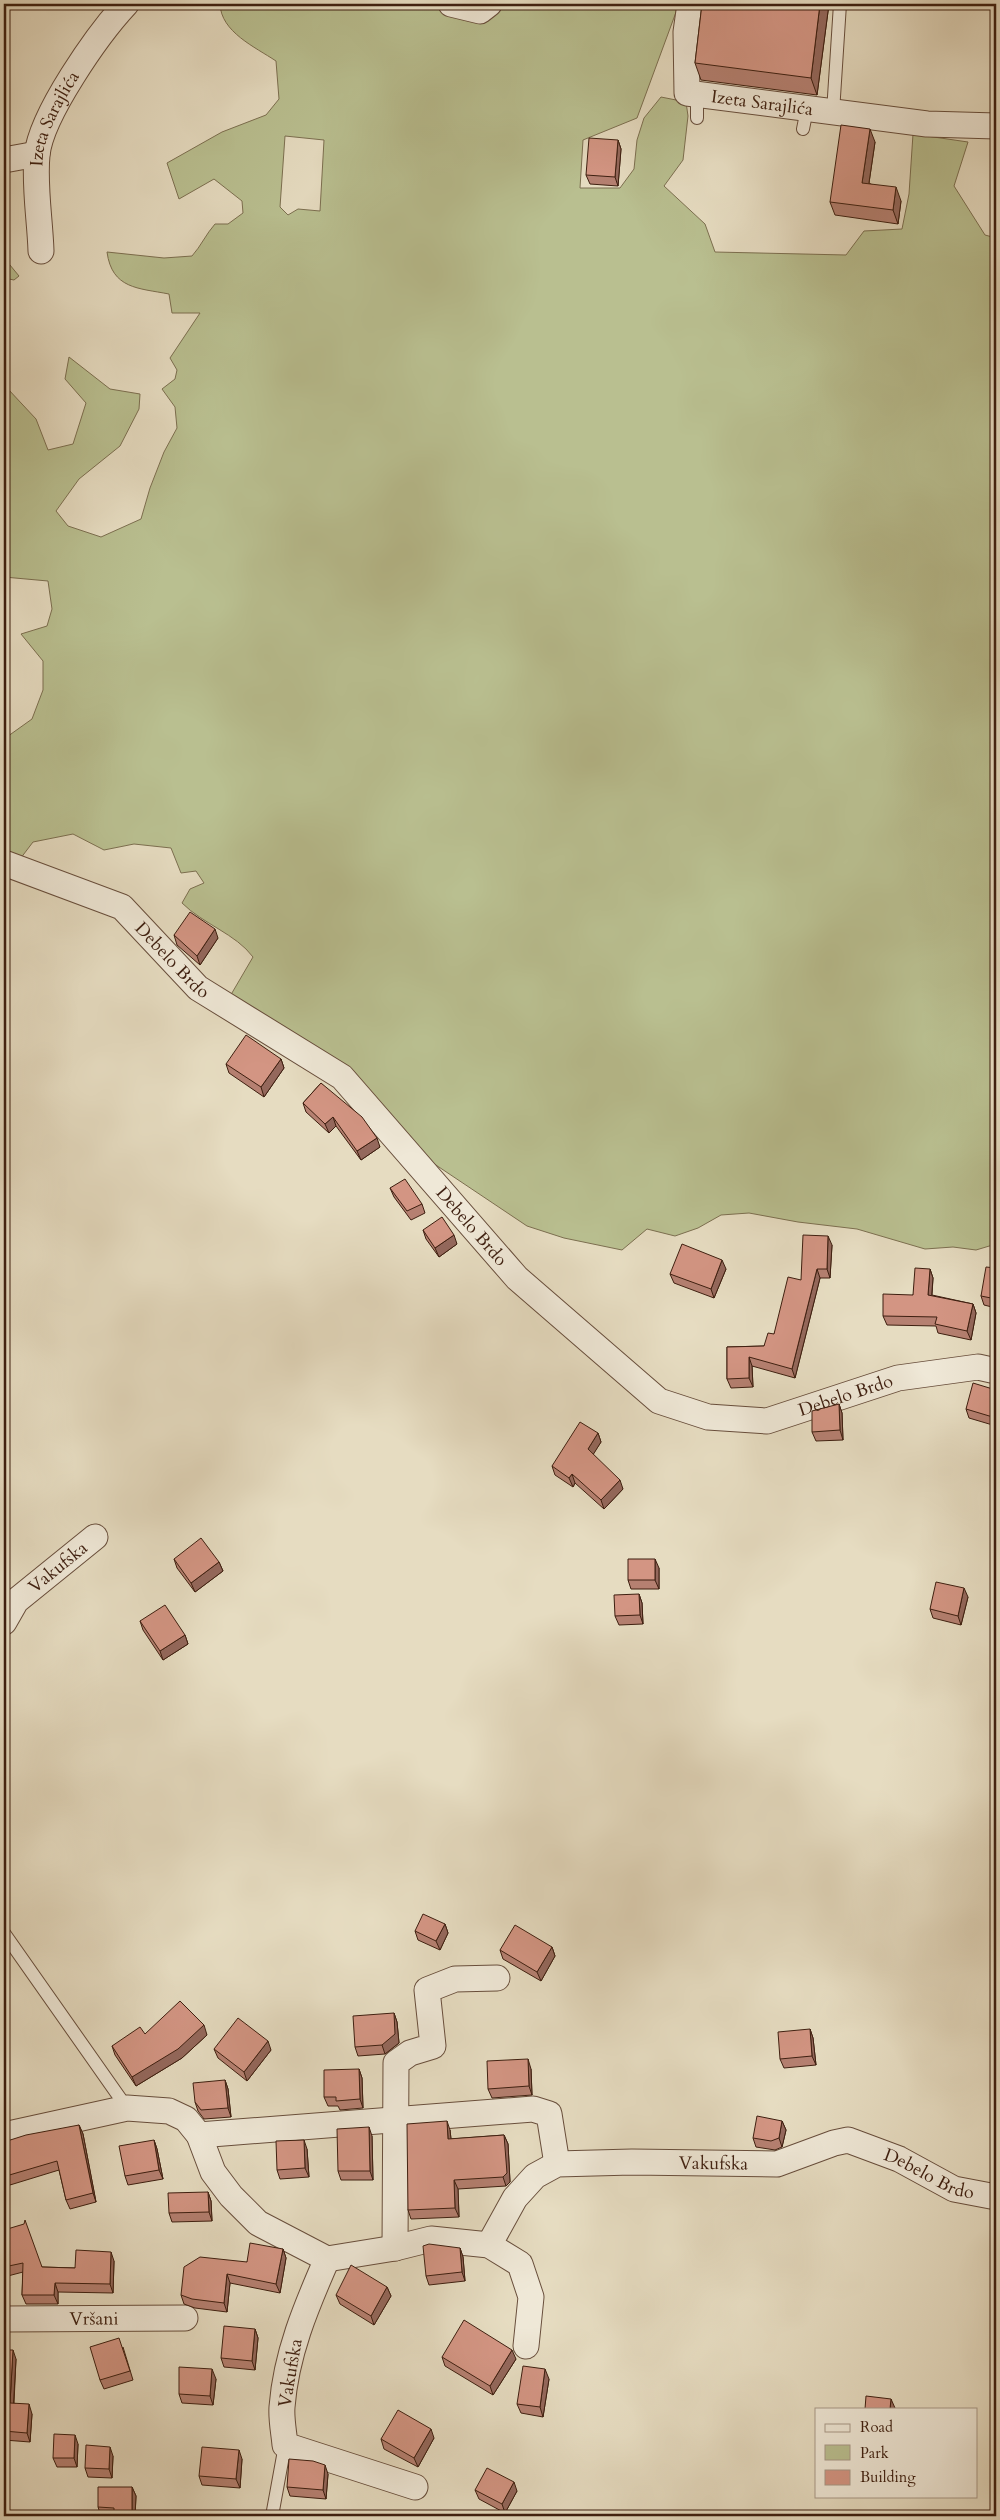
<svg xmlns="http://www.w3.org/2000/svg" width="1000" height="2520" font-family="Cardo,serif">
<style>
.green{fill:#b9bf90;stroke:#7c6f50;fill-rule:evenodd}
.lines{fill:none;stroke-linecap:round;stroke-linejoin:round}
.service-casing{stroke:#684e3c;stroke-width:14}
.minor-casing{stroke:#684e3c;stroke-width:27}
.service{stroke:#efe8d7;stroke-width:12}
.minor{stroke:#efe8d7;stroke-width:25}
.wall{fill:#b58071;stroke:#3e1f10}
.shaded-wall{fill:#94685c;stroke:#3e1f10}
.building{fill:#d39583;stroke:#3e1f10}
.labels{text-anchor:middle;stroke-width:4.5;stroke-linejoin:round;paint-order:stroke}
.street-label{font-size:18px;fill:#3e1f10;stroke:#efe8d7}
</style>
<rect width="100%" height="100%" fill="#e6dcc1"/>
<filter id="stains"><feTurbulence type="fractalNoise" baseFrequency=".004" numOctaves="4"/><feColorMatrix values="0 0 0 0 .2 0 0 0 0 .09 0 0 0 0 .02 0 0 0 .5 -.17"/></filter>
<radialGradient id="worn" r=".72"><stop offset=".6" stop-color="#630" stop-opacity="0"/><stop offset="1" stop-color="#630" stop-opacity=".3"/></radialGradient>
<path class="green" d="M220,4H679L637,118L583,140L580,188H620L634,169L637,140L644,118L661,97L686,102L688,116L683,160L664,186L705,224L715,252L846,255L864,231L902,229L909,194L913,134L968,142L954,186L985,235L996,238V1244L976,1250L953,1247L925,1249L857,1229L798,1222L749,1213L721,1215L698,1228L675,1236L647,1229L622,1250L564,1238L527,1226L409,1147L229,998L253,957C236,934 203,924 182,903L190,889L204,883L196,871L181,873L171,848L134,844L104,850L73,834L33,842L14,867L4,863V739L32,719L43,690V661L21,634L47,626L52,609L48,581L4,577V389H8L36,419L48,450L73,444L86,403L65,379L69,357L110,389L140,394L139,409L120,446L79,479L56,511L68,526L101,537L141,519L150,488L164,452L177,428L175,407L162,389L175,379L177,370L170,358L200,313H172L169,294C138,288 112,289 107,252L164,258L192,256C201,246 206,234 215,224H228L243,213L242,201L214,179L179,199L167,163L222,132L266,115L279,99L276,61C255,47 221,32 220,4ZM285,136L324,140L320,211L298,209L288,215L280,207Z
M4,252L5,259L19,276L14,280L4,278Z"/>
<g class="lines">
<g class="service-casing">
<path id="service" d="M697,95V118
M833,112L840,4
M803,129L807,109
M4,1933L127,2108
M272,2516L285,2445"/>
</g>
<g class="minor-casing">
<g id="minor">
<path d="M451,4L480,11L489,4"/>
<path id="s1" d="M690,4L686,32L687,93L927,124L996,126"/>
<path d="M4,160L37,154"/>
<path id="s2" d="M41,251C40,220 34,186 37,155C41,115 98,34 126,4"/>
<path id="s3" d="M4,863L122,907L198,988L342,1077L517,1278L659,1401L708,1417L767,1421L898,1378L978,1367L996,1371"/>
<path id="s4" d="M4,1622L16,1601L95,1537"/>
<path d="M4,2135L127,2108L169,2111L186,2119L199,2135L213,2172L231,2196L258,2223L327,2259L395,2248L431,2239L489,2245L520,2264L531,2297L526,2346"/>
<path d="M199,2135L533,2109L549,2114L557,2164"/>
<path id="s5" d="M489,2245L515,2198L535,2176L557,2164L632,2162L777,2164L834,2143L848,2140L899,2159L954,2189L996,2197"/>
<path d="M395,2248L396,2063L410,2053L433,2046L427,1990L455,1979L497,1978"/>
<path d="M327,2259C306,2307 286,2354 282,2407C281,2419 284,2433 285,2445L415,2487"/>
<path id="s6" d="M4,2319L185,2318"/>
</g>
</g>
<use href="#service" class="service"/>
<use href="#minor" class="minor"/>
</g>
<path class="wall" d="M702,4H829L817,95L701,80L695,63Z
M618,140L621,149L618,186L590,184L586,175Z
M875,142L869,183L901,201L898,224L835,215L830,202Z
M174,935L218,938L200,965L177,945Z
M281,1059L284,1068L264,1097L229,1073L226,1064Z
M321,1083L380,1147L361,1160L336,1126L329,1133L306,1112L303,1103Z
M390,1188L422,1204L425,1213L411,1220L394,1197Z
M423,1230L457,1244L439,1257L426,1239Z
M832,1245L830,1278H820L795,1378L752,1366L753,1387L731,1388L727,1379V1347L764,1346L774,1334L801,1280Z
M996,1268V1308L984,1305L981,1296Z
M726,1269L714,1298L674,1283L670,1274Z
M930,1269L933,1278L932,1295L973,1304L976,1313L971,1340L938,1333L936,1326L887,1325L883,1316L913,1295Z
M996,1390V1426L969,1418L966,1409Z
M839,1404L842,1413L843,1440L816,1441L812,1432Z
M598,1433L601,1442L593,1454L623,1489L604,1509L575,1483L573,1487L555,1475L552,1466Z
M174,1559L219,1562L223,1571L195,1592L177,1568Z
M659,1568V1589H631L628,1580Z
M639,1594L642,1603L643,1624L619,1625L615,1616Z
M968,1597L961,1625L933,1618L930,1609Z
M140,1621L185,1635L188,1644L163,1660L143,1630Z
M445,1924L448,1933L440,1950L418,1940L415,1931Z
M552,1947L555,1956L541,1981L503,1959L500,1950Z
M394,2013L397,2022L399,2043L385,2054L358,2056L355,2047Z
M810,2029L813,2038L816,2065L784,2068L780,2059Z
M145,2034L207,2035L182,2058L136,2086L115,2055L112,2046Z
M214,2049L271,2050L247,2081L218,2058Z
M359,2069L362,2078L363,2108L340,2110L338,2106H328L324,2097Z
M531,2069L532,2095L492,2098L488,2089Z
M225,2080L228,2089L231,2117L204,2119L198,2111L195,2102Z
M782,2121L786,2130L782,2147L775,2150L756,2147L753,2138Z
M79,2125L83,2134L96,2202L70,2209L66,2200L59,2170L10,2185L4,2168Z
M450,2130L451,2139L504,2135L508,2144L510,2182L506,2186L458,2189L459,2217L411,2219L408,2210Z
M372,2136L373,2180H341L338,2171Z
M154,2140L157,2149L163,2179L128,2185L125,2176Z
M307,2149L309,2177L280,2179L277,2170Z
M208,2192L211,2201L212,2221L172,2222L169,2213Z
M4,2230L42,2267L75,2268L114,2261L113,2293L58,2292V2304H26L22,2295L23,2272L4,2277Z
M460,2248L463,2257L465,2281L429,2285L426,2276Z
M283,2249L286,2258L280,2293L230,2283L227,2312L195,2308L184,2304L181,2295L247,2262Z
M387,2287L391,2296L374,2325L340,2304L336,2295Z
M255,2329L258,2338L255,2370L224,2367L221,2358Z
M123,2347L133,2380L104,2389L100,2380Z
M4,2350L16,2359L14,2403L32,2414L30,2442L4,2440Z
M442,2357L516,2359L493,2395L445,2366Z
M216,2379L213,2405L182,2403L179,2394Z
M549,2379L543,2417L521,2413L517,2404Z
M434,2438L418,2467L384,2449L381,2439Z
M78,2444L77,2467H57L53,2458Z
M113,2456L112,2478L88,2477L85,2468Z
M242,2459L240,2488L202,2485L199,2476Z
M328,2474L326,2499L290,2496L287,2487Z
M132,2487L136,2496L135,2516H101L98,2507Z
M475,2490L517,2491L505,2513L479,2499Z"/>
<path class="shaded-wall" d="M820,4H829L817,95L811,78Z
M870,129L875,142L867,196L862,183Z
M618,140L621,149L618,186L615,177Z
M896,187L901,201L898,224L893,210Z
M215,929L218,938L200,965L197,956Z
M281,1059L284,1068L264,1097L261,1087Z
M333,1117L336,1126L329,1133L325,1124Z
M377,1138L380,1147L361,1160L357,1151Z
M454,1235L457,1244L439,1257L435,1248Z
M828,1236L832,1245L830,1278L827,1269Z
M722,1260L726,1269L714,1298L711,1289Z
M817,1269L820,1278L795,1378L792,1369Z
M930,1269L933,1278L931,1304L928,1295Z
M973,1304L976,1313L971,1340L967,1331Z
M749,1357L752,1366L753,1387L749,1378Z
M839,1404L842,1413L843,1440L840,1430Z
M598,1433L601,1442L591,1458L588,1449Z
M572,1474L575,1483L573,1487L569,1478Z
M620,1480L623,1489L604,1509L601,1500Z
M655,1559L659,1568V1589L655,1580Z
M219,1562L223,1571L195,1592L191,1583Z
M964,1588L968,1597L961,1625L958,1616Z
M639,1594L642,1603L643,1624L640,1615Z
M185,1635L188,1644L163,1660L160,1651Z
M445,1924L448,1933L440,1950L436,1941Z
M552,1947L555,1956L541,1981L537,1972Z
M394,2013L397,2022L399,2043L385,2054L382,2045Z
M204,2025L207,2035L182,2058L136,2086L132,2077Z
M810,2029L813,2038L816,2065L812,2056Z
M268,2041L271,2050L247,2081L244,2072Z
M528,2059L531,2069L532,2095L529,2086Z
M359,2069L362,2078L363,2108L360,2099Z
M225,2080L228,2089L231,2117L228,2108Z
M447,2121L450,2130L452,2148L448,2139Z
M782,2121L786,2130L782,2147L779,2138Z
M79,2125L83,2134L96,2202L93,2193Z
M369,2127L372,2136L373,2180L370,2171Z
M504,2135L508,2144L510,2182L506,2186L503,2177Z
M154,2140L157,2149L163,2179L159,2170Z
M304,2140L307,2149L309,2177L305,2168Z
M454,2180L458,2189L459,2217L455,2208Z
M208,2192L211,2201L212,2221L209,2212Z
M460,2248L463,2257L465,2281L462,2272Z
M283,2249L286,2258L280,2293L276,2284Z
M111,2252L114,2261L113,2293L110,2284Z
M227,2274L230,2283L227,2312L224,2303Z
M55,2283L58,2292V2304L54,2295Z
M387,2287L391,2296L374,2325L371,2316Z
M255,2329L258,2338L255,2370L252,2361Z
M13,2350L16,2359L13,2412L10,2403Z
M512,2350L516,2359L493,2395L490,2386Z
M212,2369L216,2379L213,2405L210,2396Z
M545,2369L549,2379L543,2417L540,2407Z
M891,2399L895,2408V2409H890Z
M29,2404L32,2414L30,2442L27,2433Z
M431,2429L434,2438L418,2467L414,2458Z
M75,2435L78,2444L77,2467L74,2458Z
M110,2447L113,2456L112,2478L109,2469Z
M239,2450L242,2459L240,2488L236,2479Z
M325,2465L328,2474L326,2499L323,2490Z
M514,2482L517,2491L505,2513L502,2504Z
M132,2487L136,2496L135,2516H132Z"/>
<path class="building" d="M702,4H820L811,78L695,63Z
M841,125L870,129L862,183L896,187L893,210L830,202Z
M589,138L618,140L615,177L586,175Z
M190,912L215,929L197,956L174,935Z
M246,1035L281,1059L261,1087L226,1064Z
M321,1083L362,1117L377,1138L357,1151L333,1117L325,1124L303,1103Z
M405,1179L422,1204L407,1211L390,1188Z
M442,1217L454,1235L435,1248L423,1230Z
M803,1235L828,1236L827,1269H817L792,1369L749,1357V1378L727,1379V1347L764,1346L768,1333L774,1334L788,1277L801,1280Z
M682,1244L722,1260L711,1289L670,1274Z
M986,1267L996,1268V1299L981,1296Z
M915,1268L930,1269L928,1295L973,1304L967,1331L935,1324L937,1317L883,1316V1294L913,1295Z
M973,1383L996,1390V1418L966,1409Z
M839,1404L840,1430L812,1432V1411Z
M580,1422L598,1433L588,1449L620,1480L601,1500L572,1474L569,1478L552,1466Z
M201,1538L219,1562L191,1583L174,1559Z
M628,1559H655V1580H628Z
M936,1582L964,1588L958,1616L930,1609Z
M639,1594L640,1615L615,1616L614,1595Z
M165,1605L185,1635L160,1651L140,1621Z
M423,1914L445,1924L436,1941L415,1931Z
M515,1925L552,1947L537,1972L500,1950Z
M180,2001L204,2025L178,2049L132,2077L112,2046L140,2027L145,2034Z
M394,2013L395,2034L382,2045L355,2047L353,2016Z
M238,2018L268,2041L244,2072L214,2049Z
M810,2029L812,2056L780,2059L778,2032Z
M528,2059L529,2086L488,2089L487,2061Z
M359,2069L360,2099L336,2101V2097H324V2070Z
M225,2080L228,2108L201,2110L195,2102L193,2083Z
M757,2116L782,2121L779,2138L771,2141L753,2138Z
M447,2121L448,2139L504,2135L507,2173L503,2177L454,2180L455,2208L408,2210L407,2124Z
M79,2125L93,2193L66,2200L57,2161L6,2176L4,2168V2142L26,2135Z
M369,2127L370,2171H338L337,2129Z
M154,2140L159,2170L125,2176L119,2146Z
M304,2140L305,2168L277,2170L276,2141Z
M208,2192L209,2212L169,2213L168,2193Z
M25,2220L42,2267L75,2268L76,2250L111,2252L110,2284L55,2283L54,2295H22L23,2263L4,2267V2230L24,2224Z
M250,2243L283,2249L276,2284L227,2274L224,2303L192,2299L181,2295L184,2267L200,2257L247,2262Z
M429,2244L460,2248L462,2272L426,2276L423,2246Z
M351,2265L387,2287L371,2316L336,2295Z
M464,2320L512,2350L490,2386L442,2357Z
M224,2326L255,2329L252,2361L221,2358Z
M119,2338L130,2371L100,2380L90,2347Z
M4,2350H13L10,2403L29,2404L27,2433L4,2431Z
M523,2366L545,2369L540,2407L517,2404Z
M179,2367L212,2369L210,2396L179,2394Z
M866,2396L891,2399L890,2409H865Z
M398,2410L431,2429L414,2458L381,2439Z
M54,2434L75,2435L74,2458H53Z
M86,2445L110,2447L109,2469L85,2468Z
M202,2447L239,2450L236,2479L199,2476Z
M289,2459L313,2461L325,2465L323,2490L287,2487Z
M487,2468L514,2482L502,2504L475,2490Z
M98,2487H132V2516H114V2508L98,2507Z"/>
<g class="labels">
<g class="street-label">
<text dy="6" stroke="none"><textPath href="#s1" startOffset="165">Izeta Sarajlića</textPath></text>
<text dy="6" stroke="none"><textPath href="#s2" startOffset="136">Izeta Sarajlića</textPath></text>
<text dy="6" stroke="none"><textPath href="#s3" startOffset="199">Debelo Brdo</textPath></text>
<text dy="6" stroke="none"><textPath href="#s3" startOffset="604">Debelo Brdo</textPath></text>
<text dy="6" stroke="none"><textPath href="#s3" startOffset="1054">Debelo Brdo</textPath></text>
<text dy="6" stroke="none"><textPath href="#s4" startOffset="78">Vakufska</textPath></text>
<text dy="6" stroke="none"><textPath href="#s5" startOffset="265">Vakufska</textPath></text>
<text dy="6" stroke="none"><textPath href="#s5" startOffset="492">Debelo Brdo</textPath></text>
<text dy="6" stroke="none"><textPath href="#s6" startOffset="90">Vršani</textPath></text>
<text transform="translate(290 2373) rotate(-80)" y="6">Vakufska</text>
</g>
</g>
<rect width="1000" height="2520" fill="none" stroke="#e6dcc1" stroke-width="20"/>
<rect x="5" y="5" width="990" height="2510" fill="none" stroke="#3e1f10" stroke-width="2.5"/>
<rect x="10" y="10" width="980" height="2500" fill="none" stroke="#3e1f10"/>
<rect x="815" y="2408" width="162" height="90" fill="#efe8d7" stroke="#a89887"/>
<rect x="825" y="2424" width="25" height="8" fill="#efe8d7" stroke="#a89887"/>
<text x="860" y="2432" font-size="15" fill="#3e1f10">Road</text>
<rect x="825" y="2445" width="25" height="15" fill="#b9bf90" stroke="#a89887"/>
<text x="860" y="2458" font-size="15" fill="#3e1f10">Park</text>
<rect x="825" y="2470" width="25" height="15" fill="#d39583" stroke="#a89887"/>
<text x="860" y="2482" font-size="15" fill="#3e1f10">Building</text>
<rect width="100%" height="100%" filter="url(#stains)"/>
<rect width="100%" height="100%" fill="url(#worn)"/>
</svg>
